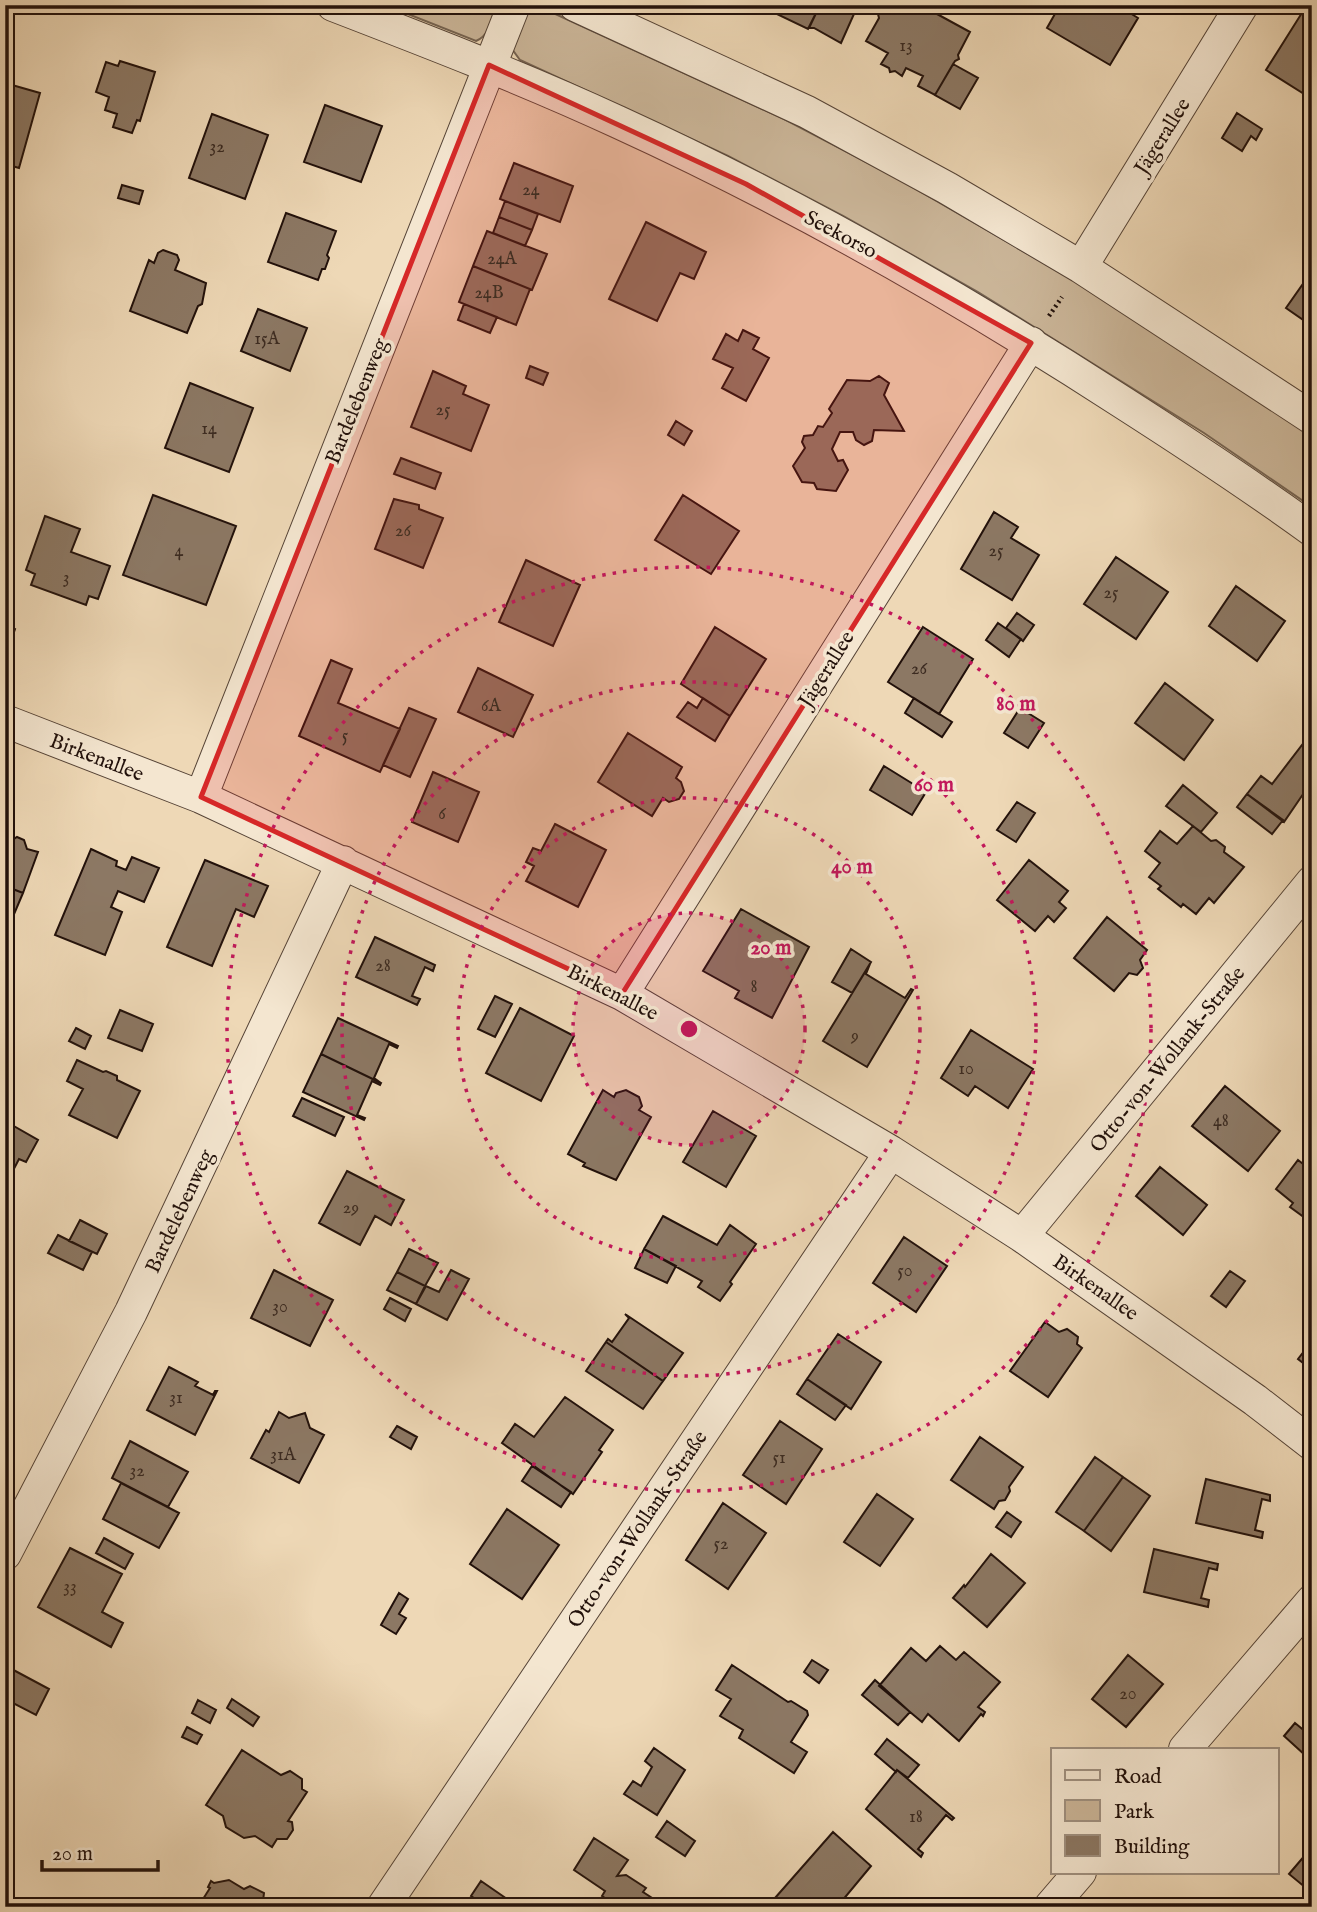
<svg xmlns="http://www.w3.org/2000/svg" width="1317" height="1912" font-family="'IM FELL English',serif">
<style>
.green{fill:#cbb699;stroke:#766452;stroke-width:2}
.building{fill:#8c7864;stroke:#22110b;stroke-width:2}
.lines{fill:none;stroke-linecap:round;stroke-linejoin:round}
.minor-casing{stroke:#554336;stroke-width:34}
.path{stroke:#22110b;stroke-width:4.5;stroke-dasharray:2 3.5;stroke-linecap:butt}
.minor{stroke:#f4e6d0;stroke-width:32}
.marked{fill:#d62828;fill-opacity:0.2;stroke:#d62828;stroke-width:5;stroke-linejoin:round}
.ring{fill:none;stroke:#c2185b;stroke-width:3.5;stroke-dasharray:3.5 7}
.labels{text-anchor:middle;stroke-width:7;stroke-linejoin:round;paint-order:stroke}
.number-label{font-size:18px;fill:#3c2b21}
.street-label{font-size:21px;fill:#22110b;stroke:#f4e6d0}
.centre{fill:#c2185b;stroke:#f4e6d0;stroke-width:3.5}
.ring-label{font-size:21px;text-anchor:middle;font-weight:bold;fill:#c2185b;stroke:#f4e6d0;stroke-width:7;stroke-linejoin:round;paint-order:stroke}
</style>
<rect width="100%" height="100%" fill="#eed8b6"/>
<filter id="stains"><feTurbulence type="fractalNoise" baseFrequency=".00286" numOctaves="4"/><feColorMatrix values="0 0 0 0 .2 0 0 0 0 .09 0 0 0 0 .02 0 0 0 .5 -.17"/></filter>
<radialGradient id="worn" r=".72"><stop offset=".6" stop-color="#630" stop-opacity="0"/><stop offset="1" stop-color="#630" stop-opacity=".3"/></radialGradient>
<path class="green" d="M385,5H498C493,19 490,35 476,41Z
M538,6L784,119L895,177L1092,291L1269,406L1312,437V507L1204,433L978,292L843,216L728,156L520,60L512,49L528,10Z"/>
<path class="building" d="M758,5H820L808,29Z
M820,5H858L841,43L814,28H809Z
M886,5H942L937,14L970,32L958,55L959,59L955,61L935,95L918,86L923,76L906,68L902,76L895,71L890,72L889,68L881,64L888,53L866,41L879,18L878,14Z
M1060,5H1117L1138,18L1110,65L1047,28Z
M1305,8L1312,12V99L1266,70Z
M120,61L155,72L140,121L137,120L132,133L113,127L117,114L105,110L109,97L96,92L106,62L118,66Z
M953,64L978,78L960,109L935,95Z
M5,83L40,93L19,168L5,164Z
M325,105L382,126L361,182L304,162Z
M1237,113L1262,129L1256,140L1251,136L1242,151L1222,138Z
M212,114L268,135L245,199L189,178Z
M514,163L573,186L560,222L500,199Z
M122,185L143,191L139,204L118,198Z
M505,201L538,214L532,230L499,217Z
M286,213L336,231L327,255L329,258L325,269H322L318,280L268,262Z
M499,217L532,230L525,246L493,233Z
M646,222L706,252L694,279L680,273L657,321L609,299Z
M487,231L547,254L532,290L473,266Z
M163,250L177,255L179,260L175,270L206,283L202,304L198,306L187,333L130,311L149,260L154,263L158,253Z
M473,266L530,289L516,325L459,302Z
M1312,271V326L1286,308Z
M464,304L497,317L490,333L458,320Z
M258,309L307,328L290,371L241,351Z
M743,330L759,338L753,349L769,358L746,401L722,388L733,368L713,359L726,334L738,341Z
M530,366L548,373L543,385L526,378Z
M433,371L466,386L463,394L489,405L471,451L411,427Z
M879,376L889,383L884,395L904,431L874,430L872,441L864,445L856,440L853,432H840L832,449L838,461L843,460L848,470L836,491L817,489L814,483L802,482L793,466L805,448L802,442L804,436L813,435L818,426L823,427L832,413L829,409L847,380L870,381Z
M190,383L253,408L229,472L165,448Z
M676,421L692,431L684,445L668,435Z
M401,458L441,473L435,489L394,474Z
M153,495L236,526L206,605L123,575Z
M683,495L739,531L711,574L655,540Z
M394,499L419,505V509L443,518L423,568L375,549Z
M994,512L1018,527L1011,538L1039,555L1012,600L961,569Z
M45,516L80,529L71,552L110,566L98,599L89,596L86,605L31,585L35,574L26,570Z
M1116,557L1168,592L1136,639L1084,604Z
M526,560L580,585L553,646L499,622Z
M1236,586L1285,621L1257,661L1209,626Z
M1017,613L1034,625L1023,641L1006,628Z
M998,623L1021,639L1009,657L986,640Z
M5,625L15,629L5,658Z
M715,627L766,659L730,716L681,684Z
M923,627L973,659L939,714L888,682Z
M331,660L352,669L338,703L400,729L380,772L299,736Z
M478,668L533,695L513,737L458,712Z
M1165,683L1213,720L1184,760L1135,723Z
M703,698L730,716L715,741L677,717L688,702L697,708Z
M914,698L952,722L942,737L905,713Z
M409,708L436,719L410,777L383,765Z
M1020,708L1044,723L1028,748L1004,733Z
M1312,732V781L1284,822L1247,794L1261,776L1272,784Z
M628,733L682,767L676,778L681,782L684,791L679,799L669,802L663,798L652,816L598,782Z
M884,766L926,792L912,815L870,790Z
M433,772L479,792L458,842L412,822Z
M1183,785L1217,813L1201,832L1166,806Z
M1247,794L1283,820L1272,834L1237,807Z
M1017,802L1035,813L1016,842L997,830Z
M555,824L606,850L578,907L526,881L534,866L526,862L533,848L541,851Z
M1193,826L1211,841L1216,840L1225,847L1224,852L1244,867L1214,903L1209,898L1196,914L1183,904L1181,907L1158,889L1161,886L1149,877L1160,863L1145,851L1160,831L1177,844Z
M17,837L24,840L27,849L38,852L23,893L5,886V841L9,842Z
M91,849L117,861L116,866L126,870L132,857L159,868L144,902L118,891L111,907L122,912L105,955L55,935Z
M205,860L268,886L254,917L236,909L212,966L167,947Z
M1029,860L1068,891L1059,902L1066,908L1054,922L1048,916L1035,931L997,900Z
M5,886L23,893L12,919L5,916Z
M741,909L809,947L772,1018L735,998L739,991L703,971Z
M1107,917L1147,950L1140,960L1143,968L1137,975L1129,973L1114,991L1074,958Z
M375,937L435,965L433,971L425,967L412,996L420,999L417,1005L356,977Z
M851,949L871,962L852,993L832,982Z
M870,964L866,974L905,998L911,989L913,990L867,1067L823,1041Z
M495,996L512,1004L495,1037L478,1029Z
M520,1008L574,1036L541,1101L486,1073Z
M120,1010L153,1024L142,1051L108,1038Z
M338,1018L398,1046L397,1048L389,1044L374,1078L381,1083L321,1054Z
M76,1028L91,1036L85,1049L69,1041Z
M971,1030L1033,1069L1008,1108L975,1086L968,1096L941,1078Z
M321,1054L381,1083L380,1085L372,1081L357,1115L365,1118L364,1120L303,1092Z
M77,1060L103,1072L106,1071L117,1076V1080L140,1091L117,1138L69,1115L83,1089L67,1081Z
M1225,1086L1280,1131L1248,1171L1192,1126Z
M603,1090L614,1097L616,1093L626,1090L639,1097L642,1106L639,1110L651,1117L616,1180L583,1166L585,1163L568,1154Z
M302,1098L344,1117L335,1136L293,1116Z
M713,1111L756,1136L726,1187L683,1162Z
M5,1121L38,1140L26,1162L19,1159L5,1186Z
M1298,1160L1312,1171V1223L1290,1207L1293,1203L1276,1189Z
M1160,1167L1207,1205L1183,1235L1136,1196Z
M347,1171L404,1200L391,1225L375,1216L360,1245L319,1223Z
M663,1216L717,1245L730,1225L756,1244L730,1282L732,1284L720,1301L698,1287L702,1281L644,1249Z
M80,1220L107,1234L97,1254L69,1241Z
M58,1235L92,1252L83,1270L48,1253Z
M904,1237L947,1266L916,1312L873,1283Z
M409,1249L438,1263L425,1286L397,1272Z
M644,1249L676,1266L667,1283L635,1268Z
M274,1270L333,1300L310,1346L251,1318Z
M451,1270L469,1279L447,1320L416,1304L426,1286L439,1292Z
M1230,1271L1245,1281L1226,1307L1211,1296Z
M397,1272L425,1286L416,1304L387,1290Z
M390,1298L411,1309L405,1321L384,1309Z
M625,1314L683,1353L663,1381L606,1342L608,1339L612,1342L629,1318Z
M1045,1322L1059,1332L1067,1329L1078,1337L1077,1344L1082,1348L1048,1397L1010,1371Z
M838,1334L881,1362L851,1409L807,1379Z
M1312,1341V1370L1298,1359Z
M606,1342L663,1381L643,1409L586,1371Z
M169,1367L198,1382L195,1386L213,1395L215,1391H217L195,1435L147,1410Z
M807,1379L846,1405L835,1420L797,1394Z
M565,1397L613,1430L599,1450L602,1452L573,1494L502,1443L515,1424L534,1437Z
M279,1412L289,1418L305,1413L310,1428L324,1435L299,1483L251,1458L266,1430L269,1432Z
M780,1421L822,1449L786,1504L743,1475Z
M397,1426L417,1437L411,1449L390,1437Z
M980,1437L1023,1467L1009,1487L1010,1491L1005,1500L999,1501L994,1509L951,1480Z
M130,1441L188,1472L168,1507L112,1478Z
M1095,1457L1123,1477L1084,1531L1056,1512Z
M532,1466L571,1492L561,1507L522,1481Z
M1123,1477L1150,1496L1111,1551L1084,1531Z
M1206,1479L1270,1495V1501L1262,1499L1255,1530L1263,1532L1262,1538L1196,1523Z
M121,1483L179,1513L159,1548L103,1519Z
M877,1494L913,1519L880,1566L844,1542Z
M723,1503L766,1533L728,1589L686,1560Z
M507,1509L559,1545L522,1599L470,1564Z
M1007,1512L1021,1522L1011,1537L996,1527Z
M104,1538L133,1554L125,1569L96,1553Z
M70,1548L122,1574L102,1612L123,1623L111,1647L38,1607Z
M1154,1549L1218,1564L1217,1570L1209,1568L1201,1598L1209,1600L1208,1607L1144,1592Z
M991,1554L1025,1583L987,1627L953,1598L964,1585L965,1587Z
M399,1593L408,1599L399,1614L406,1618L396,1634L381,1625Z
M940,1646L956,1660L964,1652L1000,1682L978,1707L985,1712L983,1716L981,1714L959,1741L928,1714L922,1722L879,1686L911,1648L926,1661Z
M1128,1655L1163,1684L1126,1727L1092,1699Z
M812,1660L828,1670L819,1683L804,1672Z
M732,1665L788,1702L791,1701L807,1711L808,1715L791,1742L807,1752L794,1773L739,1738L743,1730L720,1716L731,1699L716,1690Z
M6,1666L49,1689L36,1715L5,1699Z
M875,1680L910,1712L898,1725L862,1695Z
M232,1699L259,1717L253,1726L227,1708Z
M198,1700L216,1710L210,1723L192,1713Z
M1295,1723L1312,1737V1748L1305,1755L1284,1736Z
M187,1727L202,1735L197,1744L182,1737Z
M887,1739L919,1765L908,1778L897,1770L896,1772L875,1754Z
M654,1748L685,1770L657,1815L624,1794L633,1781L641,1786L652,1767L645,1761Z
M242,1750L281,1775L290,1771L302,1779V1789L307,1792L288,1821L292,1822L293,1830L287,1839H277L272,1847L255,1836L244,1838L226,1827L223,1816L206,1805Z
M897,1770L954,1818L952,1820L946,1815L918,1849L923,1853L921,1857L866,1809Z
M667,1821L695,1841L685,1856L656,1837Z
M833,1832L871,1866L837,1907H785L775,1898Z
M594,1838L628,1860L617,1876L626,1875L646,1888L643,1892L663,1905L662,1907H618L602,1896L605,1891L574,1870Z
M1312,1847V1893L1289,1874Z
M229,1880L244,1889L250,1886L264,1893L263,1901L272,1907H198L210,1888L208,1887L211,1881L214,1883Z
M481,1881L507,1899L502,1907H487L471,1896Z"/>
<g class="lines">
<g class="minor-casing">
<path id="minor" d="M333,5C429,42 525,79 618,122C793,202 960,297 1122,402C1186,443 1250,485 1312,530
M575,5L807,112L947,188L1081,267L1312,418
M1081,267L1242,5
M5,721L201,797L622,994L891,1152L1022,1236L1255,1400L1312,1444
M201,797L514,5
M622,994L1031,343
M1022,1236L1312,882
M5,1554L131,1312L343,862
M1185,1749L1312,1601
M383,1907L891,1152
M1050,1907L1080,1872"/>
</g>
<path class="path" d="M1049,316L1062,297"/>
<use href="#minor" class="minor"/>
</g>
<path class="marked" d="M489,65L746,184L1031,343L622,994L201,797Z"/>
<circle cx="689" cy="1029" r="116" fill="#c2185b" fill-opacity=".12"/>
<g class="ring">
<circle cx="689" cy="1029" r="116"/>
<circle cx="689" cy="1029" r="231"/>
<circle cx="689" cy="1029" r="347"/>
<circle cx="689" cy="1029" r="462"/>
</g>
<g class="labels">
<g class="number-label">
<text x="906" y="51">13</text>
<text x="217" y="152">32</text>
<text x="531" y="195">24</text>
<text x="502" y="264">24A</text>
<text x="489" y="298">24B</text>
<text x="267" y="344">15A</text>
<text x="443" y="415">25</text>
<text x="209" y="434">14</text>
<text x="403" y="536">26</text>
<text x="179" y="556">4</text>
<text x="996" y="556">25</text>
<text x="66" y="583">3</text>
<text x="1111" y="598">25</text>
<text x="919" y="674">26</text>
<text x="491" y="711">6A</text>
<text x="345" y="741">5</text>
<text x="442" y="819">6</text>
<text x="383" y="971">28</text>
<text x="754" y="992">8</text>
<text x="855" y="1041">9</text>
<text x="966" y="1074">10</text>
<text x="1221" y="1126">48</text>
<text x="351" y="1213">29</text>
<text x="905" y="1276">50</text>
<text x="280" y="1312">30</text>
<text x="176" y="1403">31</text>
<text x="283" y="1460">31A</text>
<text x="779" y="1463">51</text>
<text x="137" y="1476">32</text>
<text x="721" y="1549">52</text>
<text x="70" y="1592">33</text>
<text x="1128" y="1699">20</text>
<text x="916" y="1822">18</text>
</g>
<g class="street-label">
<text transform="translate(1162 136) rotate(-58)" y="7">Jägerallee</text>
<text transform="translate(841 234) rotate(28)" y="7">Seekorso</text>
<text transform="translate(356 401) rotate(-68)" y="7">Bardelebenweg</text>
<text transform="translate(826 669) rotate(-58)" y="7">Jägerallee</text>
<text transform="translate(97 757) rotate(21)" y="7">Birkenallee</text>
<text transform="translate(613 992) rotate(27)" y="7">Birkenallee</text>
<text transform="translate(1167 1059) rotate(-51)" y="7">Otto-von-Wollank-Straße</text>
<text transform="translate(179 1211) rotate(-65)" y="7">Bardelebenweg</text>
<text transform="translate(1096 1287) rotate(35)" y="7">Birkenallee</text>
<text transform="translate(637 1529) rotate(-56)" y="7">Otto-von-Wollank-Straße</text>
</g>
</g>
<circle cx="689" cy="1029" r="10" class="centre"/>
<g class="ring-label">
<text x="1016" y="710">80 m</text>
<text x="934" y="791">60 m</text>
<text x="852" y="873">40 m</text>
<text x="771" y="954">20 m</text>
</g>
<rect width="1317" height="1912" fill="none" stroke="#eed8b6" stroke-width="28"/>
<rect x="7" y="7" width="1303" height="1898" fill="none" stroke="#22110b" stroke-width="3.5"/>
<rect x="14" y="14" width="1289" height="1884" fill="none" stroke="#22110b" stroke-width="2"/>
<rect x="1051" y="1748" width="228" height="126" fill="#f4e6d0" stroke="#a09181" stroke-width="2"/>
<rect x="1065" y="1770" width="35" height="10" fill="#f4e6d0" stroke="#a09181" stroke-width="2"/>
<text x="1114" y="1783" font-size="21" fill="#22110b">Road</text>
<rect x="1065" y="1800" width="35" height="21" fill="#cbb699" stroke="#a09181" stroke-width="2"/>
<text x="1114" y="1818" font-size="21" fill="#22110b">Park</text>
<rect x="1065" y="1835" width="35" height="21" fill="#8c7864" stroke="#a09181" stroke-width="2"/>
<text x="1114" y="1853" font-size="21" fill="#22110b">Building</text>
<path d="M42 1860v10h116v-10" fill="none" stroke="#22110b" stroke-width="3.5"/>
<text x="52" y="1860" font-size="21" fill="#22110b" stroke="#f4e6d0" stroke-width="5" paint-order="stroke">20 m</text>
<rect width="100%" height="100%" filter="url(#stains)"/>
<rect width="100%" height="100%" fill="url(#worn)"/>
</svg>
